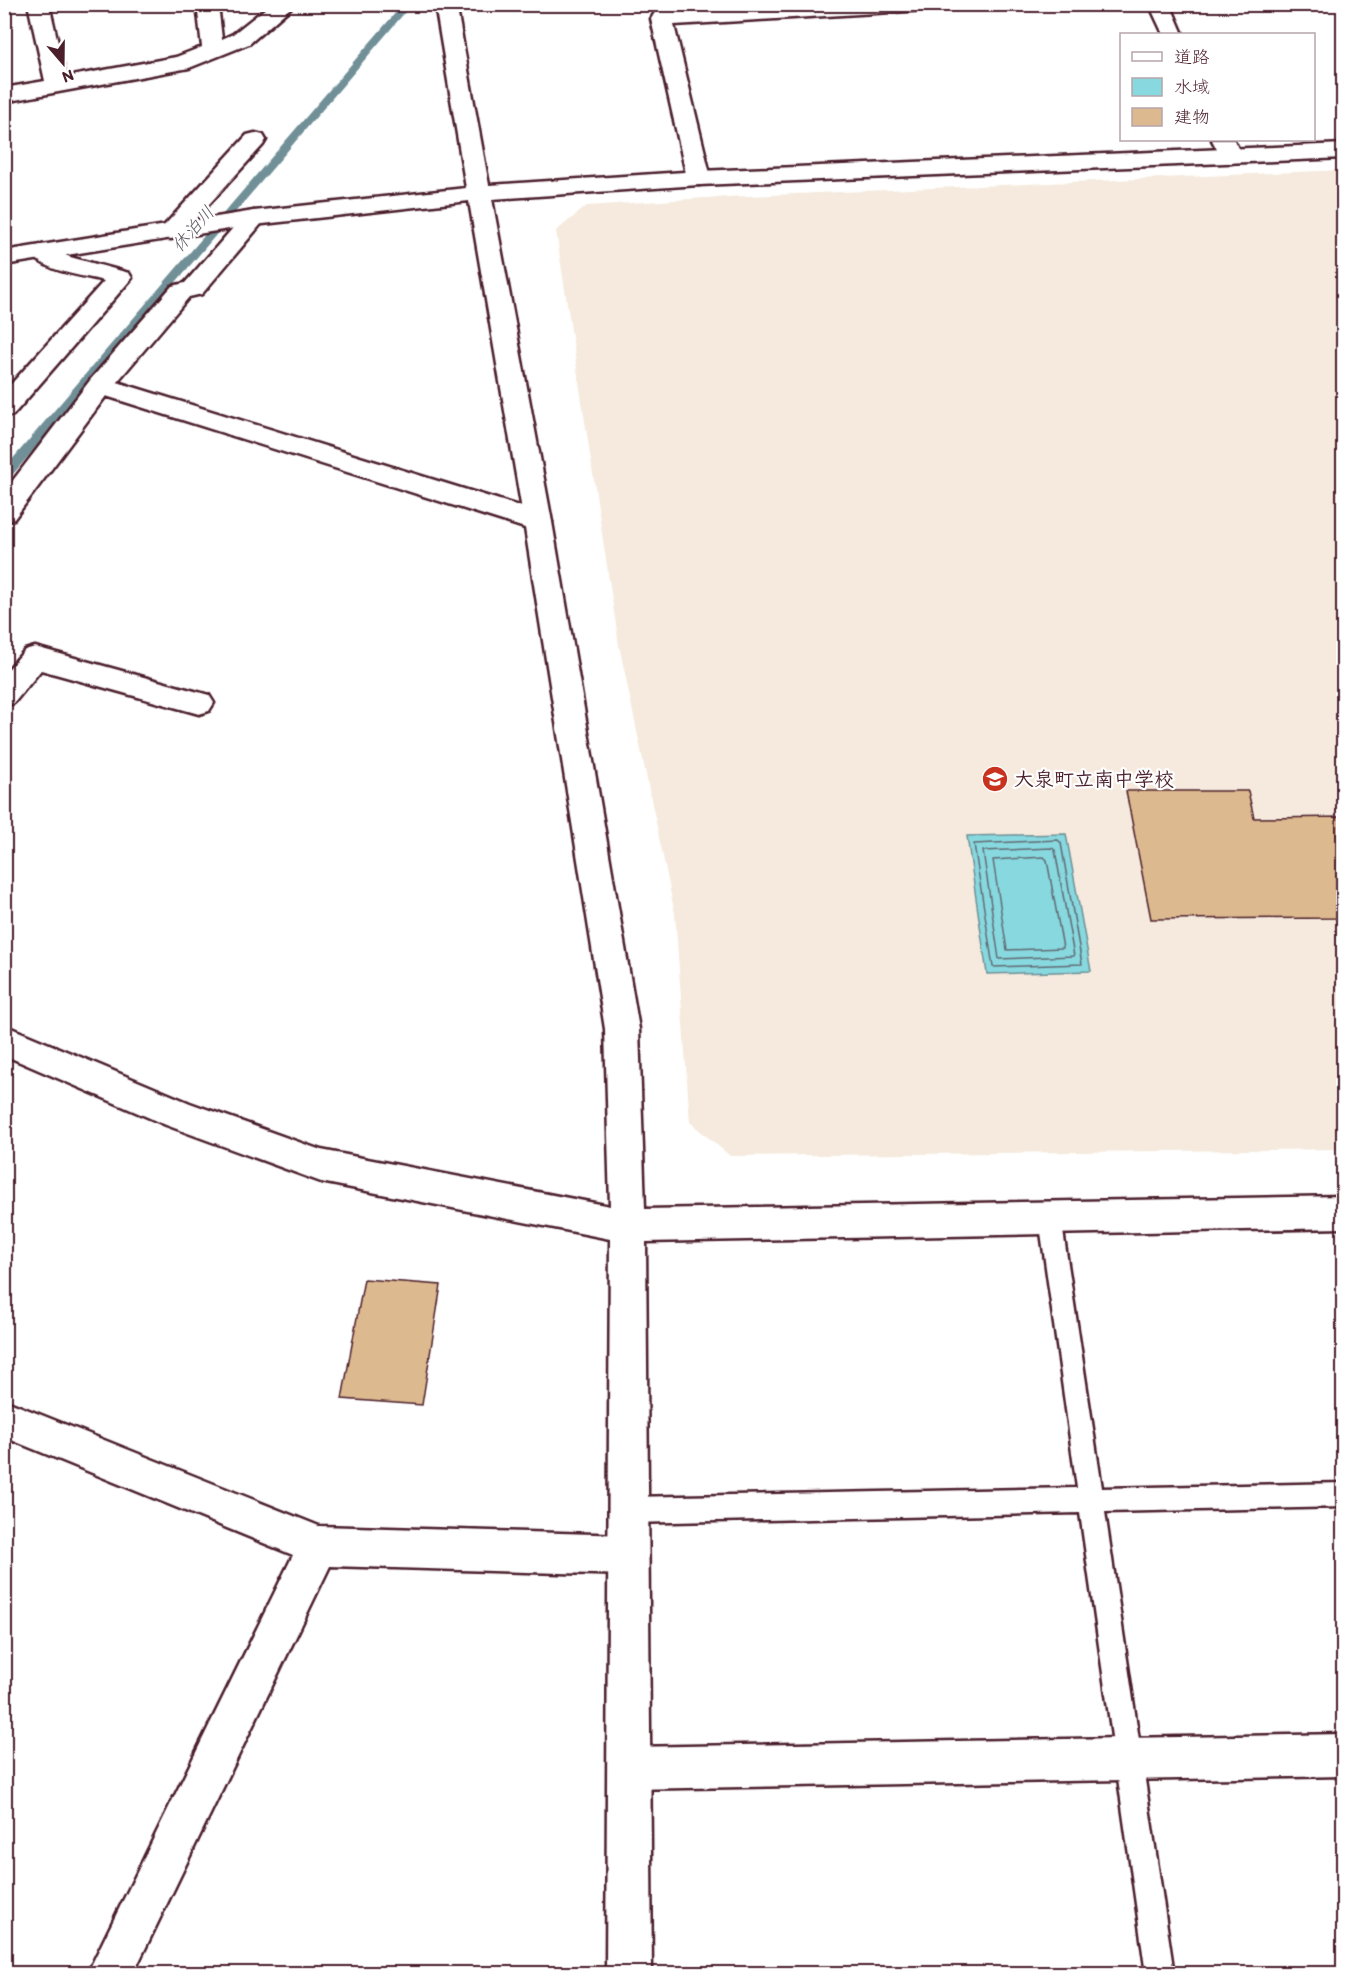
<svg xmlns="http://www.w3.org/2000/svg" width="1348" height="1978" font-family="Itim,'Klee One',sans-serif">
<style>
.built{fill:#f5eadd}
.water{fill:#87d9df;stroke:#6f8f97;stroke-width:1.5}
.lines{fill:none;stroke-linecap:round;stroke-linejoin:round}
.shore{stroke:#626973;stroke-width:1.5}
.stream{fill:#6f8f97;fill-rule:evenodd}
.building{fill:#ddb98f;stroke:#4a1f2b;stroke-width:1.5}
.lane-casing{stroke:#4a1f2b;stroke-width:5}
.street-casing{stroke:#4a1f2b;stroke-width:5}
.secondary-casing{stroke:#4a1f2b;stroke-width:5}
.lane{fill:#fff;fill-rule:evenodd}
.street{fill:#fff;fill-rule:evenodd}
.secondary{fill:#fff;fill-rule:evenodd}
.labels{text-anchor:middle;stroke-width:4.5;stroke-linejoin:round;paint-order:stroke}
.far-water-label{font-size:18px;font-style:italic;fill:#5c5761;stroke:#fff}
.poi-label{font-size:20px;font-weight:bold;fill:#4a1f2b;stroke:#fff;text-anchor:start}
</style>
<rect width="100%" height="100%" fill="#fff"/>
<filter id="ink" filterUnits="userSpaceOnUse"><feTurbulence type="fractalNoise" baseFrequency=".0167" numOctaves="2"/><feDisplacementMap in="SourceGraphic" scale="12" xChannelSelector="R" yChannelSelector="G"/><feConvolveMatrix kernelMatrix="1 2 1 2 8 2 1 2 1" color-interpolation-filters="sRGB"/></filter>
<g filter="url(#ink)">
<path class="built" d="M1343,170V1149L730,1156L690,1122L675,914L619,645L556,231L587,206L705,198Z"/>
<path class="water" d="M1066,834L1091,971L987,974L967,836Z"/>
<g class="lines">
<path class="shore" d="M1058,840L1061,843L1082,964L993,967L974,844Z
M1052,848L1055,850L1074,956L999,959L983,851Z
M1044,857L1047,860L1063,948L1007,950L993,860Z"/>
<path class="stream" d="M403,4H412L8,480L4,481V469Z"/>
</g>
<path class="building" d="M1126,791H1248L1254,818L1344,817V918L1151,919Z
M364,1279L441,1285L422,1405L342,1399Z"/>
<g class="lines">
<g class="lane-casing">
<path id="lane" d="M1050,1208L1058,1211L1061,1218L1102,1488L1344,1483V1507L1105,1512L1174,1974H1146L1080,1513L629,1523L620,1519L616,1510L620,1501L629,1497L1077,1488L1039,1218L1042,1211Z"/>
</g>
<g class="street-casing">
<path id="street" d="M28,4H49L66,77L176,57L202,47L197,4H218L222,39L233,34L271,4H295L249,44L189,68L4,102V88L45,81Z
M660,4H681L677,12L806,4H936L933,8L926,10L674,25L711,178L707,183L699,185L691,183L687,178L651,19Z
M1149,4H1170L1183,34H1163Z
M255,133L263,135L266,140L263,145L179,237L171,239L163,237L159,232L163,227L247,135Z
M1212,140H1234L1242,156L1239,161L1231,163L1223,161Z
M254,211L262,213L266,218L262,223L202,294L189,297L117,382L548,515L552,522L548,529L538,531L528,529L106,396L14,519L4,521V492L91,379L172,286L185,283L246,213Z
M42,245L70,257L129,273L132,278L13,415L4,417V392L104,281C82,275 43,272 30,252L34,247Z
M35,647L209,695L214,703L209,711L199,714L41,670L14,703L4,706V674L25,650Z
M4,1400L319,1526L628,1535L642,1541L648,1555L642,1569L628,1575L330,1566L133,1974H87L293,1555L4,1437Z
M1344,1734V1776L629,1789L614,1783L608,1768L614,1753L629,1747Z"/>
</g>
<g class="secondary-casing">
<path id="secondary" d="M435,4H456L489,185L699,171L1344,144V158L699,185L492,199L552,522L639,1029L645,1209L1344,1196V1228L646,1242L652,1974H606L610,1239L321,1182L166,1125L4,1055V1025L190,1103L321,1150L610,1206L605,1029L524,522L469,201L254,225L4,265V251L254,211L466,188Z"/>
</g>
<use href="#lane" class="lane"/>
<use href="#street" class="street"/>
<use href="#secondary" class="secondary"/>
</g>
</g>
<defs>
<g id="school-disc" transform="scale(1.35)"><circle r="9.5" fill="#c8321e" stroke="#fff"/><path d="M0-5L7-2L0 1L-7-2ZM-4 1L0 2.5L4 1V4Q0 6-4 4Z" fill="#fff"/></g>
</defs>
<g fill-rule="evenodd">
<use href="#school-disc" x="995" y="779"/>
</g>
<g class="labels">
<g class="far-water-label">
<text transform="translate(193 229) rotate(-49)" y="6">休泊川</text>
</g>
<g class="poi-label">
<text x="1014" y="786">大泉町立南中学校</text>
</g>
</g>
<rect width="1348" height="1978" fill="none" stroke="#fff" stroke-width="24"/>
<rect x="12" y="12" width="1324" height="1954" fill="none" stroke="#4a1f2b" stroke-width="2" filter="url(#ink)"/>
<rect x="1120" y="33" width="195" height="108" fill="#ffffff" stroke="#b7a5aa" stroke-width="1.5"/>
<rect x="1132" y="52" width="30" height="9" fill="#ffffff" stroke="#b7a5aa" stroke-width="1.5"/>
<text x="1174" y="63" font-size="18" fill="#4a1f2b">道路</text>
<rect x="1132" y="78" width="30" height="18" fill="#87d9df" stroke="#b7a5aa" stroke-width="1.5"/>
<text x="1174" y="93" font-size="18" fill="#4a1f2b">水域</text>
<rect x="1132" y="108" width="30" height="18" fill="#ddb98f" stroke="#b7a5aa" stroke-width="1.5"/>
<text x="1174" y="123" font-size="18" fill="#4a1f2b">建物</text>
<g transform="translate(63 63) rotate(160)" stroke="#ffffff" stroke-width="4.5" paint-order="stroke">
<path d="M0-4.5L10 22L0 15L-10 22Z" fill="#4a1f2b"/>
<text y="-9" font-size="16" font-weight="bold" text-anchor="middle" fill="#4a1f2b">N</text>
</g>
</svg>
